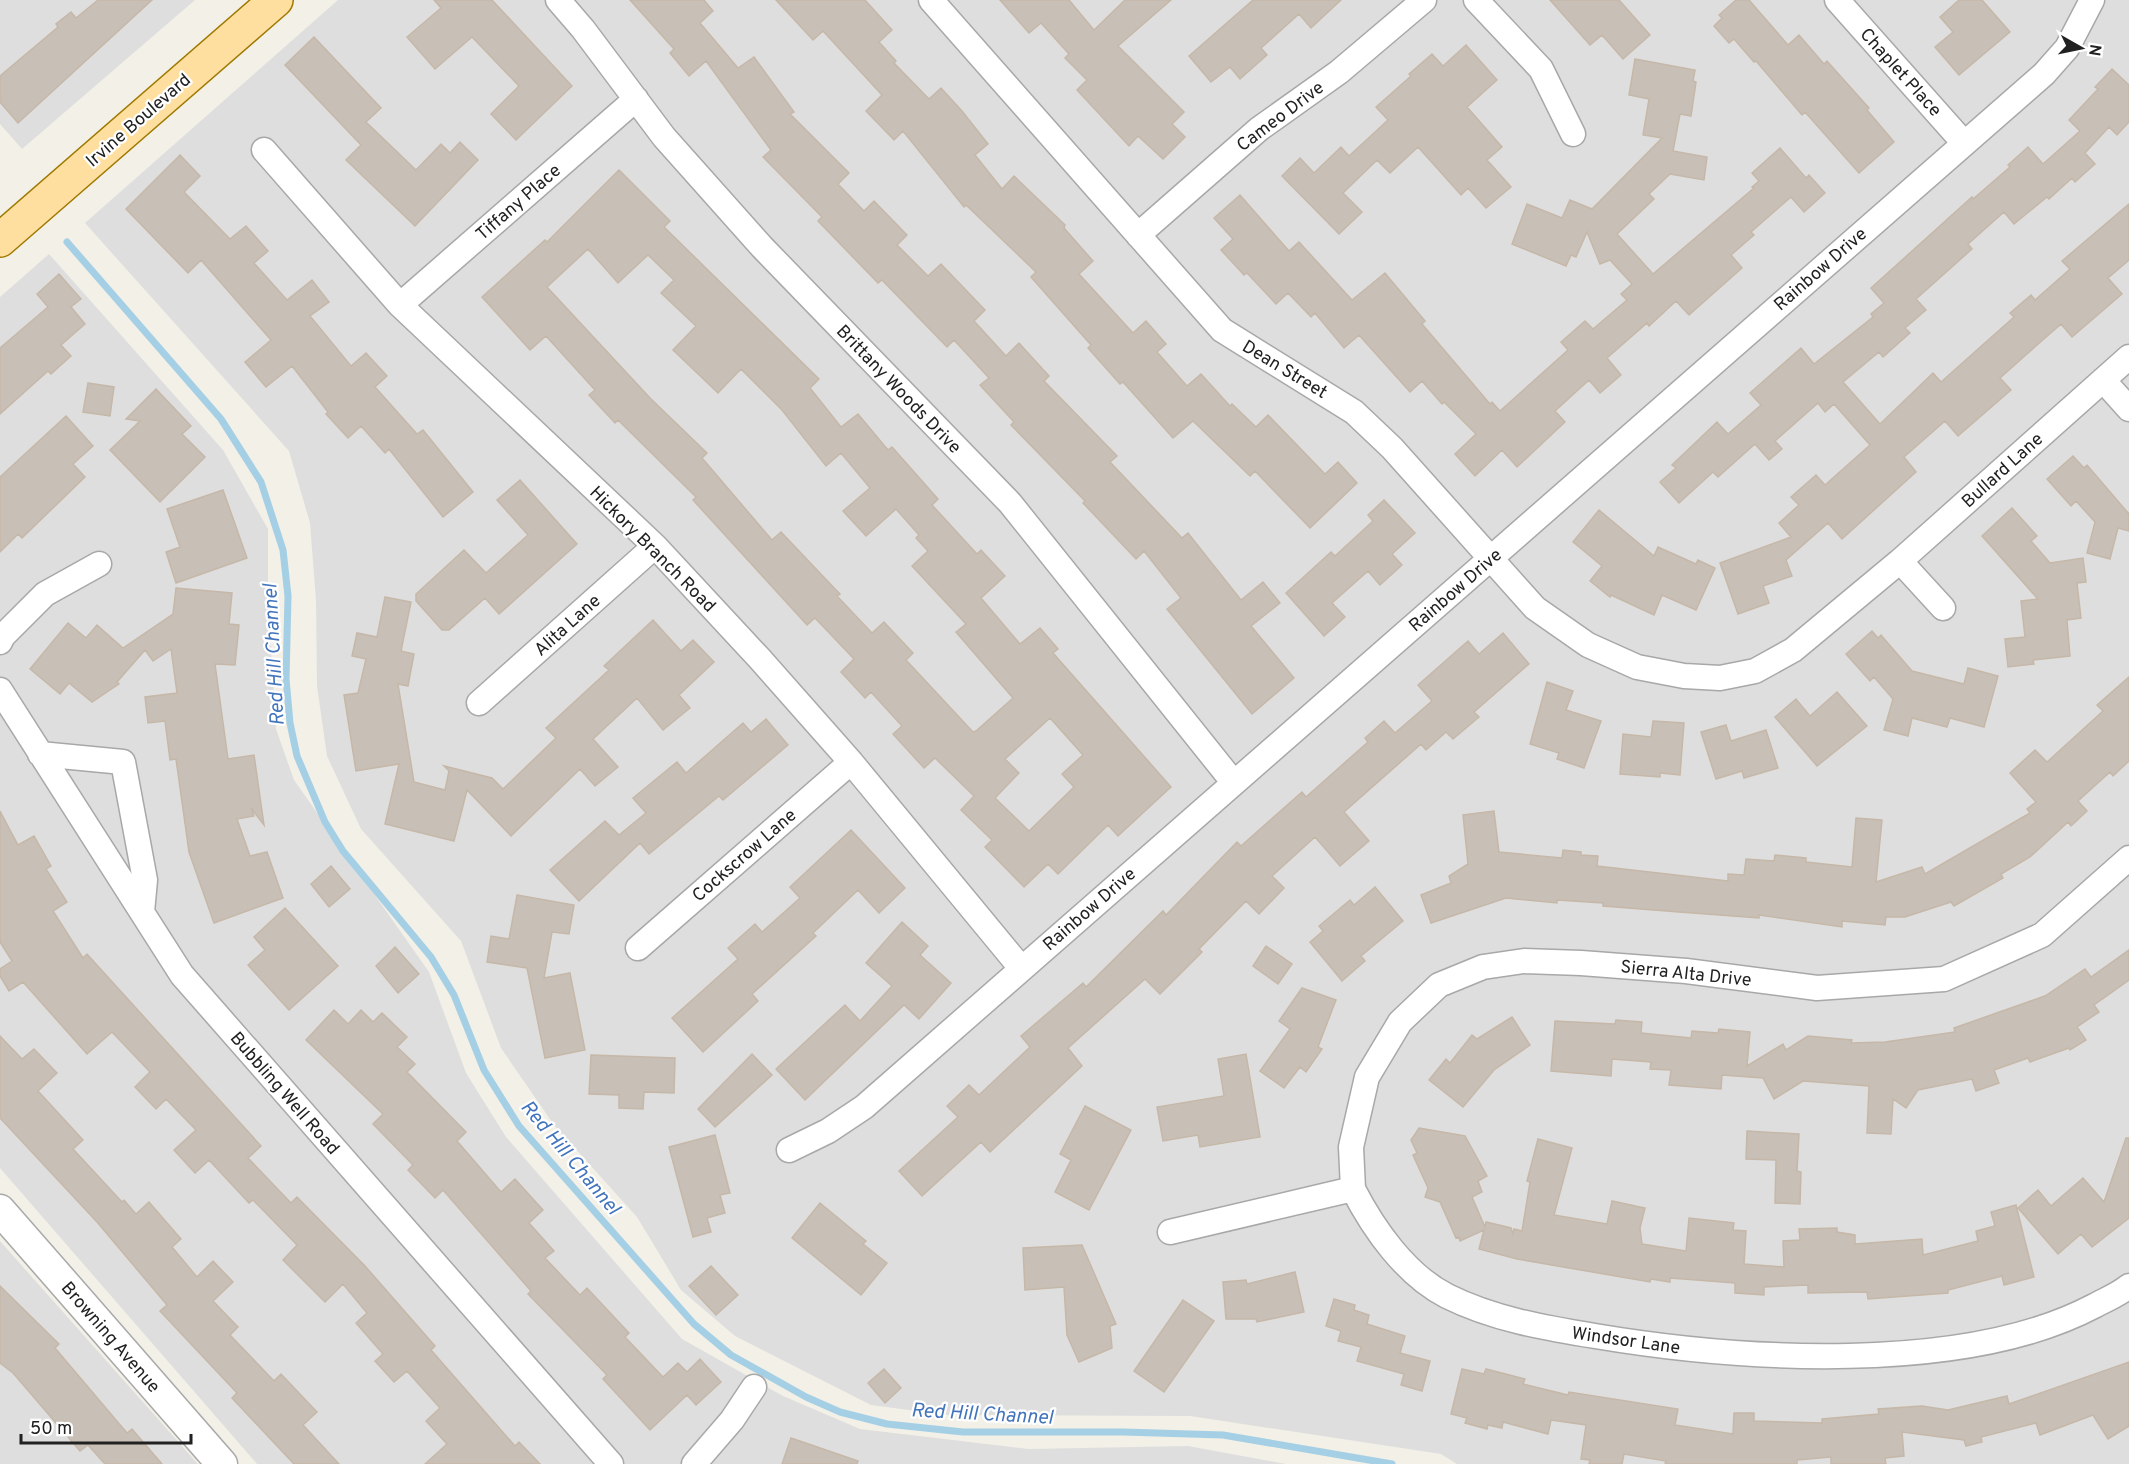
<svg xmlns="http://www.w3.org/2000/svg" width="2129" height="1464" font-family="Overpass,sans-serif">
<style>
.residential{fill:#dfdede}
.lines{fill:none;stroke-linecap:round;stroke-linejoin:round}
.stream{stroke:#a4cfe4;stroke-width:7}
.building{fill:#c8bfb6;stroke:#c6b8a8;stroke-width:1.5;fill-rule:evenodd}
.minor-casing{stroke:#a8a8a8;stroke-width:27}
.tertiary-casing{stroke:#a8a8a8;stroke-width:33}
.primary-casing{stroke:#9f7900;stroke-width:36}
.minor{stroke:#fff;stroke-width:24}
.tertiary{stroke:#fff;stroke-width:30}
.primary{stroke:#ffdfa0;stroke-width:33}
.labels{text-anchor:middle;stroke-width:4.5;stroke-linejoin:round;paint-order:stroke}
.street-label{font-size:18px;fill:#212121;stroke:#fff}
.water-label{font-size:20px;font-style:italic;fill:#4274bc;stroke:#fff}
</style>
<rect width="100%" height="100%" fill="#f2f0e7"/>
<path class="residential" d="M0,0H195L22,149L0,124Z
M338,0H2129V1464H1457L1441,1454L1190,1416L947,1415L871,1405L735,1336L681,1290L637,1217L554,1125L501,1048L461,941L361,829L327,756L317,686L316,600L310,523L289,451L85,223Z
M49,254L223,450L268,529V600L276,729L294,780L429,972L466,1073L506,1137L682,1339L783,1396L860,1429L1029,1449L1188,1446L1286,1464H257L0,1168V297Z
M0,1241L198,1464H0Z"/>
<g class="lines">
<path class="stream" d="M67,242L221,419L261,482L283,550L288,596L286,679L290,723L297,756L325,822L343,851L431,957L454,995L484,1070L519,1126L694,1324L731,1355L806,1397L840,1412L887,1424L963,1432H1123L1223,1435L1392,1464"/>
</g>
<path class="building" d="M98,0H152L18,123L0,102V76L58,27L56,24L71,12L76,18Z
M434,0H492L572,86L516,140L491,114L519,86L472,37L435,69L407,37L441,8Z
M630,0H704L713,11L700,23L738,68L754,57L794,112L790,114L849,173L838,184L864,211L874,201L907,235L897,245L928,276L941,264L985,310L974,321L1006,356L1019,343L1049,376L1044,381L1117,456L1110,462L1182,538L1188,533L1241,600L1263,582L1280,603L1251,626L1294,678L1252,714L1167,609L1181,598L1144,551L1136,559L1083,503L1085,501L1011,425L1014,422L980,385L989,378L954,340L947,347L882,280L878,283L818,221L822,217L763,157L771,150L706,61L689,76L670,53L674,49Z
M776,0H865L892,30L879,42L896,61L894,63L929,99L941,88L962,111L988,144L975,155L1002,189L1014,176L1065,225L1064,228L1093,261L1079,274L1133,333L1146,321L1166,344L1157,352L1187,386L1201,374L1230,406L1232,404L1256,427L1268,415L1325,474L1338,462L1357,483L1310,528L1255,471L1250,476L1193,421L1173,438L1123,382L1120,384L1088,348L1091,345L1031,277L1036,272L966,205L964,207L903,131L894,140L866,111L882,95L823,31L813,40Z
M1000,0H1069L1094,30L1125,0H1171L1118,46L1184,112L1172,124L1185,137L1163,159L1138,136L1129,146L1077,90L1087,80L1065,58L1069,54L1041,23L1029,33Z
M1253,0H1341L1311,28L1299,14L1261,48L1267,55L1240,79L1230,67L1211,82L1189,56Z
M1550,0H1619L1650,35L1623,59L1602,35L1590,45Z
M1736,0H1749L1788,45L1799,35L1824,64L1827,61L1869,108L1867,110L1894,142L1859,173L1805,112L1802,115L1756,61L1754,62L1734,39L1729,43L1714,26L1722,18L1719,15Z
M1959,0H1982L2010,32L1959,75L1935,47L1953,32L1940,17Z
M314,37L381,108L366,122L416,170L441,144L450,153L460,142L478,160L415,226L346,160L361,145L285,65Z
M1466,45L1497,80L1467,107L1502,147L1487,160L1511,187L1486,208L1468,188L1461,195L1418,147L1390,173L1377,160L1343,193L1362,212L1339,234L1282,176L1300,158L1314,173L1341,147L1349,156L1388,120L1376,107L1411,76L1409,74L1432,54L1443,66Z
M1635,59L1695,70L1693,81L1696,82L1691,116L1680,114L1673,151L1707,157L1704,180L1670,174L1649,194L1654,199L1617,234L1653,274L1754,188L1752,187L1759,181L1752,173L1780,148L1806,178L1809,175L1825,193L1804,212L1791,197L1751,232L1754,235L1731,255L1742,268L1689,315L1676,301L1649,326L1647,323L1607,358L1621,375L1600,393L1589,380L1555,411L1565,422L1517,467L1502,450L1475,476L1455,454L1476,434L1444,402L1442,404L1422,381L1410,392L1359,335L1344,348L1315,313L1311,317L1288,293L1276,304L1247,273L1244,275L1221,250L1233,239L1214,218L1240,195L1289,251L1299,242L1352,300L1385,273L1425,321L1422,324L1490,404L1492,402L1500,411L1568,350L1561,342L1585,321L1593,329L1627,300L1621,294L1632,284L1610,260L1600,264L1587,232L1576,257L1571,255L1566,266L1512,244L1527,204L1562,218L1570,200L1592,209L1662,138L1643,135L1649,99L1629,95Z
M2112,69L2129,85V122L2117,135L2109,127L2085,153L2095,164L2075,182L2072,178L2049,199L2047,197L2014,224L2004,212L1968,244L1972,249L1916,299L1926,310L1905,328L1910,333L1883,357L1879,352L1843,382L1880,424L1933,373L1941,382L2014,317L2010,313L2031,295L2035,300L2070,269L2062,261L2129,204V260L2108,278L2122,294L2072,337L2061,324L2037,345L2000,378L2011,390L1958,436L1945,421L1904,457L1916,472L1842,539L1828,523L1786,560L1792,576L1763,586L1769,603L1738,614L1720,563L1791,537L1779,523L1799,505L1791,497L1816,475L1825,485L1870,445L1834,404L1825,412L1818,403L1775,441L1782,449L1769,460L1755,444L1718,477L1713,472L1679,503L1660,482L1676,468L1672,465L1717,422L1728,434L1761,405L1750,393L1801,348L1814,364L1873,317L1871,314L1884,303L1871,288L1972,197L1973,199L2010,167L2008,165L2028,147L2043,164L2080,131L2069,120L2098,89L2095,87Z
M180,155L200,176L184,192L230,239L246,226L268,251L254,263L287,300L312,280L329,302L310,316L351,366L366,353L387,376L375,387L417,434L423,430L473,492L443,517L389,449L385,453L361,426L348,438L326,414L328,412L292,366L266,387L245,362L271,340L201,260L188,273L126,209Z
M619,170L670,221L664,227L819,379L810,388L841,427L858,414L888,450L892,447L938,499L932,505L977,554L981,550L1005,576L981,598L1020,644L1040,628L1058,649L1053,653L1171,787L1118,836L1108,825L1058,874L1048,864L1024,887L985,847L992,840L961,810L974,796L935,758L924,768L893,734L902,726L871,692L865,698L841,672L854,659L815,618L807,625L693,500L696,497L618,420L615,423L589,395L595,390L546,336L530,350L482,297L545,240L547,242ZM588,249L618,283L648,255L674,280L661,293L696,326L673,350L718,393L741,369L782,410L826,466L841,453L870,488L843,511L866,536L896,509L919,535L916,538L928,551L912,566L966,624L956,632L1013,698L976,731L973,732L906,660L913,653L884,622L872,633L837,596L840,594L781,532L772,540L702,458L707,453L651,399L547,287ZM1050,718L1083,755L1062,774L1074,787L1029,831L995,798L1019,773L1005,759Z
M59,274L81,299L71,307L85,324L61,345L71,356L51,374L48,371L0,414V348L48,307L37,294Z
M88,383L114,387L110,416L83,412Z
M156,389L191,426L182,434L205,457L160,502L110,450L140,421L126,419Z
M66,416L93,446L73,464L85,477L22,538L18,534L0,552V477Z
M2073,456L2084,468L2087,465L2129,514V531L2118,528L2110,559L2087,553L2095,522L2076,501L2071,506L2047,479Z
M520,480L577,544L499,614L485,598L449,630H442L416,601V594L464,550L486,573L528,535L497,500Z
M223,490L247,558L176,583L166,552L180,547L167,509Z
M1384,500L1415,533L1392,554L1402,565L1380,585L1368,571L1332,603L1345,617L1324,636L1286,593L1331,552L1335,556L1373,521L1368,515Z
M2012,508L2037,536L2031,541L2050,563L2083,558L2086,582L2077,583L2081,618L2067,620L2070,656L2033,660L2034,664L2008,667L2005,639L2025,637L2021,601L2038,599L1982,536Z
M1599,510L1654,556L1658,547L1696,564L1698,560L1715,568L1696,610L1662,595L1654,615L1611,595L1610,597L1590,581L1602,566L1573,542Z
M176,588L232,593L229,624L239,625L235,665L215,664L228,759L254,755L264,825L251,808L254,816L237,819L250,856L267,852L283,898L214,923L189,852L176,759L170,760L165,721L148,723L145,697L177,693L171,649L153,661L145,650L117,682L119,684L92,702L69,683L60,694L30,669L68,623L86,638L97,625L123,648L173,614Z
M385,597L411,602L401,651L414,654L408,686L398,684L414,782L445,790L449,771L444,766L492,778L503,789L556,738L546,728L609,670L604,666L653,620L681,651L693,640L714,662L679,695L690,708L663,730L637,698L593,739L618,767L595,786L580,769L511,836L467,790L454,841L385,824L399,764L356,771L344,695L358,693L366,659L352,656L357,633L377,637Z
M1872,631L1878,638L1881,635L1912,671L1964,684L1968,668L1998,676L1984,727L1950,718L1947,727L1912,718L1908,736L1884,730L1893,699L1874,677L1870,681L1846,654Z
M1503,633L1529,664L1474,712L1479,717L1453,739L1446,732L1426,750L1421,744L1344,812L1369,841L1340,866L1315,837L1272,876L1284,888L1259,914L1246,901L1199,949L1202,952L1160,994L1145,979L1068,1048L1082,1066L990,1152L981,1142L922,1196L899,1171L958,1117L947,1106L969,1085L979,1095L1030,1047L1021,1036L1083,983L1086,987L1163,911L1166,915L1237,842L1241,846L1302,792L1306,797L1368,742L1365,738L1384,721L1395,733L1432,701L1418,685L1468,641L1479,654Z
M2129,677V761L2113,776L2110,772L2078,801L2087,811L2071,826L2068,822L2030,857L2001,874L2003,878L1954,906L1951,902L1905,917H1886L1885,925L1842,921V927L1759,915V918L1679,912L1603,906V903L1557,900V903L1506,898L1431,923L1421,895L1451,883L1449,876L1468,864L1463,815L1494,811L1499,852L1562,858L1563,850L1581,852V855L1598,856L1597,866L1728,881V874L1744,875L1746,859L1774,861L1775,855L1806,858V862L1852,867L1856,818L1882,820L1876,882L1922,867L1925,874L2030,813L2027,809L2036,802L2010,773L2035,750L2047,762L2103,711L2097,705Z
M1547,682L1573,691L1566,710L1601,721L1584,768L1557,759L1559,753L1530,744Z
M1837,692L1867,726L1817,766L1775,717L1796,699L1810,716Z
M766,719L788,745L723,800L719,796L649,854L640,843L579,901L550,870L605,821L619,835L646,813L633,798L677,762L686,773L743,723L751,732Z
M1653,721L1684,723L1680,775L1660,773V777L1620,774L1623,734L1651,737Z
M1726,725L1731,741L1766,730L1778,768L1744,778L1742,771L1716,779L1701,732Z
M0,811L18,845L34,836L51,866L46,869L67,902L53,911L83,958L87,954L261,1146L248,1158L291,1203L297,1197L365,1266L435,1346L431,1350L515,1446L519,1442L540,1464H425L447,1444L426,1421L440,1408L407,1371L394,1382L375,1361L383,1354L356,1323L367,1313L343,1284L325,1302L283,1260L297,1245L253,1200L249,1203L209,1160L195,1173L174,1150L196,1130L166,1099L156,1109L135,1087L150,1072L112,1032L87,1054L23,982L9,991L0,976V969L12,961L0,942Z
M851,830L905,888L879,913L858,890L813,933L816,936L752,994L758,1001L703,1052L672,1018L738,959L728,948L755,924L762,932L800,898L790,887Z
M331,866L350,889L329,907L311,884Z
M1375,887L1403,921L1361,956L1365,961L1342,981L1310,942L1323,931L1319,926L1350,900L1354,905Z
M517,895L574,905L569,934L552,932L544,978L570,973L585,1050L545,1058L527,968L487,962L491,936L509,939Z
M285,908L338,966L289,1010L248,965L265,950L254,937Z
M902,922L928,946L920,955L951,983L919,1019L904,1005L805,1100L776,1069L845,1005L860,1021L892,986L866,963Z
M1266,946L1292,964L1278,984L1253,966Z
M395,947L419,974L398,993L376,966Z
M2129,950V980L2094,1005L2099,1012L2077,1027L2086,1040L2070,1050L2069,1048L2030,1062L2028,1058L1994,1070L1999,1083L1976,1091L1972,1079L1918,1090L1906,1108L1893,1099L1891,1134L1867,1133L1869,1086L1803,1081L1774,1099L1763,1078L1722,1075L1721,1089L1669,1085L1671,1070L1650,1069L1651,1062L1612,1059L1611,1076L1551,1071L1555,1021L1615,1024L1616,1020L1642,1022L1641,1033L1691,1038L1692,1031L1718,1033L1719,1029L1750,1032L1747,1066L1783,1044L1786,1050L1808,1036L1852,1040L1851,1043L1885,1042L1955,1032L1954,1028L2045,996L2085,969L2091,977Z
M1302,988L1336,1000L1318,1047L1322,1049L1306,1072L1300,1067L1284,1088L1260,1071L1290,1029L1279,1021Z
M334,1010L348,1024L361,1010L373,1022L382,1013L407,1037L397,1047L415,1064L407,1072L466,1132L457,1141L501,1192L515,1179L543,1210L529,1223L554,1251L545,1258L580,1295L587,1288L629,1333L625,1337L663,1377L678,1363L687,1372L700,1359L721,1382L696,1405L687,1395L650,1430L603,1379L607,1375L528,1294L531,1291L443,1190L435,1198L408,1170L413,1165L373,1124L383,1114L306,1040Z
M1512,1017L1530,1045L1494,1070L1463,1107L1429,1080L1446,1059L1450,1063L1472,1035L1477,1039Z
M0,1036L22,1059L34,1049L57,1073L38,1091L83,1140L73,1149L122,1202L124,1200L136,1214L149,1202L181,1239L172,1247L197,1277L213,1261L233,1282L213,1301L238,1327L230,1335L274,1381L281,1374L317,1412L303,1425L339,1464H294L232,1398L237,1393L160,1311L167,1305L97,1222L0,1118Z
M752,1054L772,1075L715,1127L698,1109Z
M1246,1054L1260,1137L1200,1147L1198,1135L1163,1141L1157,1107L1224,1096L1218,1059Z
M591,1055L675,1058L674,1093L644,1092L643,1109L619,1108V1095L589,1094Z
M1085,1106L1131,1130L1089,1210L1055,1192L1071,1160L1060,1154Z
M1419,1128L1465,1136L1487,1176L1478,1181L1482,1192L1472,1197L1485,1227L1486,1222L1511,1228L1513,1234L1514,1229L1522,1231L1530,1182L1527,1181L1538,1139L1572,1148L1554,1215L1607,1224L1612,1201L1645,1208L1640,1228L1642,1244L1686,1251L1689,1218L1734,1223L1733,1230L1746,1231L1744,1264L1784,1267L1783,1241L1800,1240L1799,1229L1837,1228V1232L1855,1235V1244L1922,1239L1923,1255L1978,1241L1976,1231L1995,1226L1991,1212L2016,1205L2034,1277L2004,1285L2002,1276L1948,1290V1293L1868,1299L1867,1292L1808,1293V1285L1764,1287V1295L1735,1293V1283L1670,1278V1282L1651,1279L1650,1282L1517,1259L1479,1249L1484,1230L1460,1241L1459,1237L1456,1238L1440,1202L1425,1197L1428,1188L1413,1155L1417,1153L1411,1140Z
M1747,1131L1799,1134L1797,1171L1801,1172L1800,1204L1775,1203L1776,1160L1746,1159Z
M715,1135L730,1193L720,1195L725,1213L707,1218L711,1232L693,1237L669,1147Z
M2126,1138H2129V1218L2092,1247L2081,1234L2058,1254L2018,1208L2038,1190L2051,1206L2083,1178L2104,1202Z
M820,1203L866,1241L863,1244L887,1263L861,1295L792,1238Z
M1082,1245L1116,1324L1110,1326L1112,1348L1079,1362L1067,1335L1064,1287L1025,1290L1023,1248Z
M711,1266L738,1295L716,1315L689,1286Z
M1295,1272L1304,1312L1257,1322L1256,1319H1226L1223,1282L1246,1280L1247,1284Z
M0,1286L59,1344L55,1348L127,1433L132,1429L162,1464H105L88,1445L80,1451L13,1373L0,1363Z
M1334,1299L1355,1305L1354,1310L1369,1315L1367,1324L1405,1336L1400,1353L1430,1361L1422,1391L1401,1385L1404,1374L1357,1361L1361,1347L1338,1341L1341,1331L1326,1326Z
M1183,1300L1214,1321L1164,1392L1134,1371Z
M2129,1362V1426L2108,1439L2093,1415L2040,1435L2036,1423L1981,1437L1982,1442L1966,1446L1964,1440L1902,1432L1904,1456L1885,1458L1886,1464H1831V1457L1797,1460V1464H1665L1666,1461L1624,1454L1622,1464H1589L1590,1460L1581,1459L1586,1425L1551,1420L1548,1434L1503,1422L1502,1428L1488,1425L1487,1429L1465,1423L1467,1418L1451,1414L1462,1369L1484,1374L1486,1369L1525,1379L1523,1384L1568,1395L1569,1392L1678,1409L1675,1425L1733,1434L1734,1413H1754V1421L1822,1423V1419L1879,1414L1878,1409L1922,1406L1948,1410L2007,1396L2009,1404Z
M884,1369L901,1388L885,1403L868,1383Z
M791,1438L858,1461L857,1464H782Z"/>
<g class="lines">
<g class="minor-casing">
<path id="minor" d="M558,0L583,29L664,137L762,247L1010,503L1234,783
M931,0L1222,330L1354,412L1392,448L1535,608L1588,645L1637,667L1684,676L1720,678L1755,671L1793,650L1900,561L2129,357
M1476,0L1541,69L1573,134
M1837,0L1964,143
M264,150L400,305L655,546L760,659L851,762L1021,968
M1138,235L1259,129L1339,72L1424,0
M400,305L636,99
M2103,380L2129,409
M1900,561L1943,608
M0,642L3,636L45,594L99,564
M0,690L182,975L611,1464
M479,703L655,546
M40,754L123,762L145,880L142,912
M638,948L851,762
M789,1150L828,1131L864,1107L2044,74L2067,48L2092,0
M1353,1189L1351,1147L1367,1077L1400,1022L1439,985L1483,967L1524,961L1581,963L1686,971L1817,988L1944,979L2042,935L2129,858
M1170,1232L1353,1189C1374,1230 1406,1275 1447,1296C1493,1319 1545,1328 1595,1336C1738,1360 1963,1375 2094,1306C2105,1300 2118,1295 2129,1286
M694,1464L732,1420L754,1387"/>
</g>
<g class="tertiary-casing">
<path id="tertiary" d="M0,1210L222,1464"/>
</g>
<g class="primary-casing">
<path id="primary" d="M0,240L276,0"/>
</g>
<use href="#minor" class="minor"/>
<use href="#tertiary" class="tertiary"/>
<use href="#primary" class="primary"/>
</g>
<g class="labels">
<g class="street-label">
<text transform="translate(1901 72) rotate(48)" y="6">Chaplet Place</text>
<text transform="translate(1280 116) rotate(-37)" y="6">Cameo Drive</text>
<text transform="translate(138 120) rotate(-41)" y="6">Irvine Boulevard</text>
<text transform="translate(518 202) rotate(-41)" y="6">Tiffany Place</text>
<text transform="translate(1820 269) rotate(-41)" y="6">Rainbow Drive</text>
<text transform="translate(1285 369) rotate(31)" y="6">Dean Street</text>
<text transform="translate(899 389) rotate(46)" y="6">Brittany Woods Drive</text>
<text transform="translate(2002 470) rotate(-42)" y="6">Bullard Lane</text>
<text transform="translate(653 549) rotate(45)" y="6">Hickory Branch Road</text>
<text transform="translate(1455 590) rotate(-41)" y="6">Rainbow Drive</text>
<text transform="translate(567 625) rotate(-42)" y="6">Alita Lane</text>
<text transform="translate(744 855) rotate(-41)" y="6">Cockscrow Lane</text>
<text transform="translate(1089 909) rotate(-41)" y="6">Rainbow Drive</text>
<text transform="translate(1686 973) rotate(6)" y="6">Sierra Alta Drive</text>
<text transform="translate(285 1093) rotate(49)" y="6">Bubbling Well Road</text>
<text transform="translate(111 1337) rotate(49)" y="6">Browning Avenue</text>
<text transform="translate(1626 1340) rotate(8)" y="6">Windsor Lane</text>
</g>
<g class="water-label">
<text transform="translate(273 655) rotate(-93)" y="7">Red Hill Channel</text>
<text transform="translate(571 1157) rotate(50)" y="7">Red Hill Channel</text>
<text transform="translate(982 1413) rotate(3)" y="7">Red Hill Channel</text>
</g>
</g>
<g transform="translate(2081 48) rotate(99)" stroke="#ffffff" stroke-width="4.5" paint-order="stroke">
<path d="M0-4.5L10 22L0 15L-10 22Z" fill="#212121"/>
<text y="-9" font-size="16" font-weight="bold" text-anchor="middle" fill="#212121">N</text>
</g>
<path d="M21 1434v9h170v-9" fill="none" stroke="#212121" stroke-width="3"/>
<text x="30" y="1434" font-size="18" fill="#212121" stroke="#ffffff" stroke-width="4.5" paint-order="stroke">50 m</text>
</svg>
